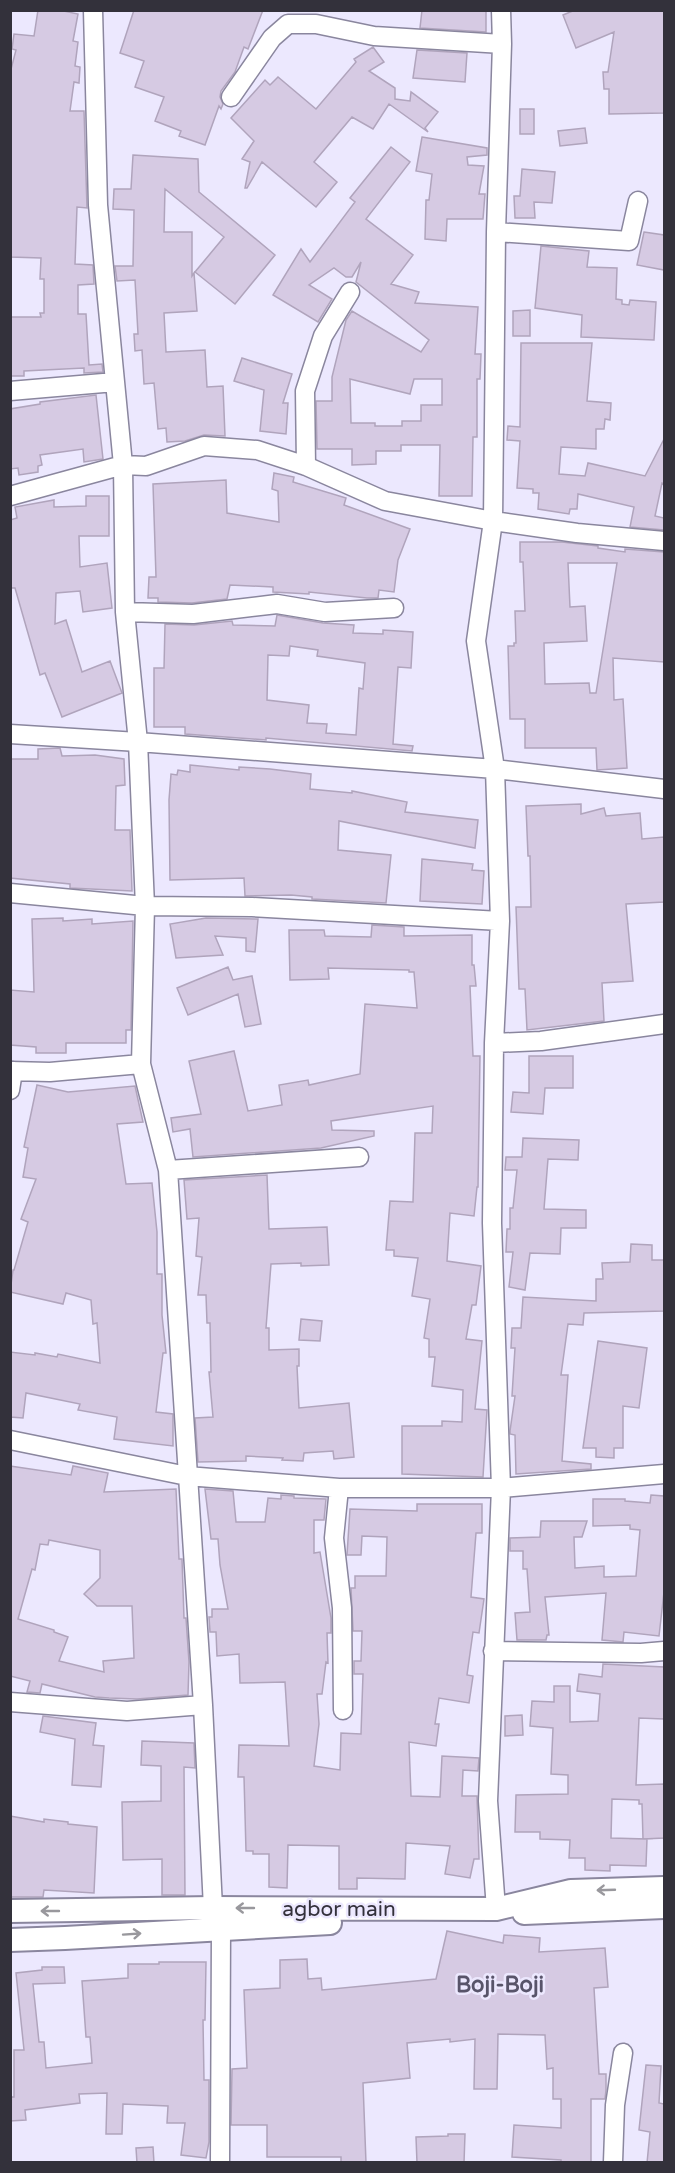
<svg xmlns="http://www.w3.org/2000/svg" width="675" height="2173" font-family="'Varela Round',sans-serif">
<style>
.building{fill:#d6cae3;stroke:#b0a4bc;stroke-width:1.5;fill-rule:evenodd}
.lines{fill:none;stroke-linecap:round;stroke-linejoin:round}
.minor-casing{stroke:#8a869e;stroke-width:21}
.major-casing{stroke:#8a869e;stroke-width:26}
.minor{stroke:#fff;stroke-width:18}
.major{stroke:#fff;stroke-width:22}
.oneway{stroke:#99989d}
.labels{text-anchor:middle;stroke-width:5;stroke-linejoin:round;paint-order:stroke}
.street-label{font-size:21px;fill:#33313b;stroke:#ece8fe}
.neighbourhood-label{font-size:22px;font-weight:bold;fill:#58546a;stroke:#ece8fe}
</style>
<rect width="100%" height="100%" fill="#ece8fe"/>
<path class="building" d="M38,10H59L78,14L73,41L78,42L75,66L80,67L79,83L74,82L70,111H84L87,208L77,207L75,264L93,265L94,284L78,285V314H86L89,365L102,364L103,372L84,373V368L24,371V376H10V317H41L40,313H44V279H40L41,258L10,257V73L16,50L12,49L14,34L34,36Z
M134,10H263L248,49L244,47L235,72L221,91L220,97L223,104L221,109L219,106L205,145L179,136L181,131L155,121L164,97L135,87L144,61L120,53Z
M422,10H486V32L420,28Z
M575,10H664V113L609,114V89H604L603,72H608L614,32L576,48L563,15Z
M373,47L384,62L369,71L395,88V99L410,101L411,92L438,112L425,128L428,132L389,104L373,129L352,117L314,162L337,182L316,207L262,162L247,188H245L250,162L242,159L254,141L231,118L265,80L270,85L278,77L316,109L356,62L354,59Z
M417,50L467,53L465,82L413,78Z
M520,109H534V134H520Z
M585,128L587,143L560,146L558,131Z
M422,137L487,148V155L467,157L468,165L484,166L479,194H485L483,219H447L446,241L425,239L426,200H429L432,174L416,171Z
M391,147L410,162L366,219L413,255L391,284L419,292L415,303L478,307L475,354H481L480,379H477V437H473L472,496H439L440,445H401V451H376V464L352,465V449H317L316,401H332V377L346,320L352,311L421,352L429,340L356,282L361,262L352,277H346L334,268L309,285L332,299L318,322L273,295L301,249L310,262L355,202L350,198ZM350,379L410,394L414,379H442V405H421V421H402V426H375V423H351Z
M133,155L198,159L199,192L275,255L235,304L195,272L224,237L165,189L164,232H192V276L194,273L197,311L164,313L166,352L205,350L207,387L223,386L225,436L204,435L185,441L167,442L166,428L158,429L154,383L144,384L142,350L135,351L134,334H138L135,280L117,281L115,266H133L134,210L113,209L114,189H131Z
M522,169L555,172L552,203L534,202L535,218H515L514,196H520Z
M644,232L664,235V270L637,265Z
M541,246L589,251L587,267L617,268L616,299L622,300V304L629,305L630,300L656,302L654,340L581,337L582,315L535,308Z
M530,310V336H513V311Z
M521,343H592L587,401L611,403L610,420L605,419L604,429H596V449L561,447L559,474L585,476L588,463L645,476L664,439V484L662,483L655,516L664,518V530L630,527L634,507L578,494L577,509H570L569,514L538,509L539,493H533V489L517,488L520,441L507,440L508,426L520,427Z
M242,358L292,374L283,403H288L286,434L260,431L264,390L234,381Z
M96,395L103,459L84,462L83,449L40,455L42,465L38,466V472L19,475L18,468L10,469V409L40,404V402Z
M274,473L294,477L293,482L346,498L344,505L410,529L398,560L394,592L379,590L378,598H367L309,592V594L273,592V587L230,585L227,599L192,603L158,602V598H148L149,577H156L153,484L226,480L227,513L279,522L278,491L272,489Z
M86,496H109V536H79L80,567L107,563L112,608L83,612L80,591L56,593L55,624L66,620L82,672L110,661L122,693L62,717L45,673L40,675L15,588H10V520L17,518L15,507L54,500V507L86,506Z
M520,542H562L598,546V548L625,552V549L664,552V662L613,658L614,700L623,699L627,768L597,770L596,748H525V719H510L508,646H514V643H516L515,611H525L523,562H520ZM568,563H617L596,693H590L589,683L545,684L544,643L587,641L585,606L570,607Z
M277,615L323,623L354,625L353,633L383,634V630L413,632L411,668L398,667L393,744L413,746L412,751L266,738V740L185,734V727H154V668H164L165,624L194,625L232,621L233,625L275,626ZM290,646L318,650L317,656L365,663L363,689L359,688L356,735L326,733L327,724L307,723L309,705L267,700L268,655L289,656Z
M60,748L62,756L95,755L124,759L125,785L116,786L115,830H130L132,891L70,888V884L10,878V759H38V749Z
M190,765L239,770V767L270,769L311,774L310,789L352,793V791L407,802L405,812L478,820L475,848L339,821L338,850L391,855L386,903L312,899V897L291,895L245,896L244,878L170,880L169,800L171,774L177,775L178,770L190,772Z
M581,804V814L604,808L606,816L640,813L642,839L664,837V902L626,904L633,981L602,983L604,1021L527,1030L525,989H519L516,907H531L530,856H528L526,806Z
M422,859L473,864L472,870L484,871L482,904L420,901Z
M63,918V921L92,919V924L133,921L131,1030H126V1043H66V1053H36V1047L10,1045V990L34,992L32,919Z
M206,918L258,919L255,952L246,951V938L215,936L223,955L176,958L170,924Z
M372,925L404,927V936L472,935V965H474L476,986H470L473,1056H480L478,1187H477L474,1216L450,1213L447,1261L481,1266L476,1305H472L466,1339L482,1341L475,1409L487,1410L483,1477L402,1474V1426H442V1421L462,1422L463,1390L432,1386L435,1357H429V1339L424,1338L430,1299L412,1296L418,1258L394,1256V1250H386L390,1201L413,1202L415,1133H432L433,1106L331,1121L332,1130L374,1131V1136L321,1148L193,1157L190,1129L173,1132L171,1118L201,1114L189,1061L234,1051L248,1111L282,1105L279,1085L308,1080L309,1085L360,1074L365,1004L417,1008L414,972H409V970L328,968L329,979L290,980L289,930H324L325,936L371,937Z
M228,967L233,980L252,976L261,1024L245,1027L238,994L188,1015L177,988Z
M529,1056H573V1088H545L543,1114L511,1112L513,1092L529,1093Z
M37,1085L68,1092L135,1086L143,1122L117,1124L126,1184L152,1183L157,1232V1274H162V1315L166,1353H163L156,1412L173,1414V1446L114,1439L117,1417L78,1410L80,1404L26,1393L23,1418L10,1417V1352L35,1355V1353L57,1357L58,1354L100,1363L97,1323L93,1324L91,1300L66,1293L63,1304L10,1292L13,1270H14L28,1222L21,1219L36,1179L23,1177L28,1148L24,1147Z
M523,1138L579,1140L578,1160L548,1159L544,1209L586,1210V1228H561L560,1254L530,1253L525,1290L509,1287L513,1252H506L507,1229H510V1208H513L517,1170H505L506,1157H522Z
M267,1175L269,1229L327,1227L329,1265L301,1266V1263L271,1264L266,1328H269V1350L299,1349V1366H297L299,1408L349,1403L354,1457L334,1459L333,1451L304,1453L303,1461L282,1460L283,1458L246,1456V1461L198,1462L195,1418L213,1417L209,1372H211L210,1323H207L206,1295H198L202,1257L196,1256L199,1218L187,1219L184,1180Z
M631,1244L652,1245V1260H664V1311L584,1313L583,1325L568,1324L561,1375H568L562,1461L591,1464V1469L516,1474L515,1435L510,1434V1431L515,1396H512L515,1348H511L512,1328H521L523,1297L596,1301V1279H603L602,1263L630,1262Z
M301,1319L322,1321L320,1341L299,1340Z
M598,1341L647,1348L639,1408L623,1406V1448H614V1458L596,1457V1448H583Z
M10,1466L71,1475L73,1466L108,1473L104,1492L176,1489L179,1559H182L184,1618H186L189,1662L188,1695L137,1699L109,1698L95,1697L42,1684L40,1693L27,1692L30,1681L10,1676ZM49,1540L100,1550V1578L84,1594L97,1606H132L134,1658L103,1661L104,1672L59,1661L68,1637L54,1632V1630L18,1619L32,1569L35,1570L40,1544L48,1545Z
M205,1489L233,1491L236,1522H265L268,1498L281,1499V1495L294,1496V1498L326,1499L324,1520H314V1553L320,1552L331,1618V1633H327L328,1663L326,1662L322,1694H317L319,1724L314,1766L340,1770L341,1733L361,1734L363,1674H354V1661H361L362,1631H353L351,1588H355V1576H386L387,1537L362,1536L361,1555H347L350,1509L417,1511V1504H482V1533H476L471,1597L484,1599L479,1633L473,1632L467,1675L473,1676L469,1703L439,1698L435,1724H439L436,1746L409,1742L411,1796L440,1797L442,1756L479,1758L478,1771L463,1770L462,1796H477L479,1859H474L470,1878L445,1874L450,1846L406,1843L405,1879L357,1878V1889H339V1846L288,1845L287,1888L269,1887V1854H253V1851H246L244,1777H238L239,1745L289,1746L285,1682L240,1683L239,1654L217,1656L216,1632H210L209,1617H212V1609H228L220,1565L218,1539H211Z
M651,1495L664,1496V1592L659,1636L624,1632L623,1642L602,1640L606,1593L545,1597L549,1635H547L546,1640H517L515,1613L530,1612L527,1569H523V1551H510V1538L540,1537L541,1521H587L582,1537H574L575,1568L604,1566V1577L636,1576L640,1530L630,1529V1525L593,1526V1499H625V1501L650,1503Z
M603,1664L664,1667V1719L639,1718L636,1785L664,1784V1838L643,1839L642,1804H639V1800L612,1799L611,1838L647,1839L646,1866L610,1865V1871L585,1870V1858H569L570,1840L540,1839V1832H515L516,1795L568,1794V1775L551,1774L553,1728L530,1726L532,1701L554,1702V1686H570V1722L598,1721L600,1694L577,1691L579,1674L602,1677Z
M522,1715L523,1735L505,1736V1716Z
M43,1716L96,1723L93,1745L104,1746L101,1787L72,1785L75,1739L40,1732Z
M142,1741L194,1743L195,1768L184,1767L185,1895H162V1859L123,1860L122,1802L161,1801V1766L141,1765Z
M10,1816L44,1822V1819L68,1822V1824L97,1827L94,1893L44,1890L43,1897H10Z
M447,1931L503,1943L504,1935L540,1938L539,1952L605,1948L608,1987L594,1988L599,2074H606V2090L605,2099H591V2163H561V2160L512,2157L514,2125L561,2128V2099H553V2068L547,2069L545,2035L498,2034L497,2089H474L475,2039L450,2042V2039L407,2043L410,2078L363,2083L366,2163H341V2157H267V2125H231L232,2069L247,2068L244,1990L280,1988V1960L307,1959L308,1979L321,1978L322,1990L436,1979Z
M159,1962H206L205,2020H203L204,2080H209V2142L206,2158L181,2155L185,2123H167L168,2106L123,2104L122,2134H106L107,2093L79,2094L80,2103L25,2110L26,2120L10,2121V2097H14V2050H24L16,1973L42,1970V1967H64L65,1983L33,1984L39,2042H44L46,2068L92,2063L90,2037H86L82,1981L128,1978V1964H159Z
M646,2065L661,2066L659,2103L664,2104V2163H647L650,2132L639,2130Z
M448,2134H465L464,2163H417L416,2137L448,2136Z
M153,2147L154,2163H137L136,2148Z"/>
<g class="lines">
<g class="minor-casing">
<path id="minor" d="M93,10L98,205L123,465L125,612L138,742L145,906L141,1064L168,1170L203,1705L213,1908
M231,97L272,38L288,24H316L374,36L502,44
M496,232L629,241L638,201
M10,391L115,382
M306,466L305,391L323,336L350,292
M10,496L123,465L146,466L204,446L257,450L306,466L385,501L493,521L577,533L664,541
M125,612L193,614L277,604L325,612L394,608
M10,734L138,742L495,769L664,789
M10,893L145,906L252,907L500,921
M494,1043L541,1041L664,1024
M10,1071L50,1072L141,1064
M10,1090L13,1071
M168,1170L359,1157
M10,1440L187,1476L339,1488H501L664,1474
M339,1488L334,1538L342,1608L343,1710
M493,1651L641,1653L664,1651
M10,1702L127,1711L203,1705
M496,1909L488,1801L501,1488L492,1223L494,1043L500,921L495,769L476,641L493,521L496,232L502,44L501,10
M220,2162L221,1928
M613,2162L615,2105L623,2053"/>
</g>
<g class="major-casing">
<path id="major" d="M10,1911L213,1908L496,1909L571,1891L664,1888
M524,1913L664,1907
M10,1940L65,1938L330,1923"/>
</g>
<use href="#minor" class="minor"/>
<use href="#major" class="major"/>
</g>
<defs><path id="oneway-shaft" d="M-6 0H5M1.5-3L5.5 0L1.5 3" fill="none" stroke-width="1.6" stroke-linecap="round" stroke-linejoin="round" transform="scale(1.5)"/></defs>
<g class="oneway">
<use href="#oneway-shaft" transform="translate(606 1890) rotate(178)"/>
<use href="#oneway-shaft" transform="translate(245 1908) rotate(-180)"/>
<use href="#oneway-shaft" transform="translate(50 1911) rotate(180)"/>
<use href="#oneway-shaft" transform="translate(132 1934) rotate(-4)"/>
</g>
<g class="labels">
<g class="street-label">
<text x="339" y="1916">agbor main</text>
</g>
<g class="neighbourhood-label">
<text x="500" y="1992">Boji-Boji</text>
</g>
</g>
<rect width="675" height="2173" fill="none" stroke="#33313b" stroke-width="24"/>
</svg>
